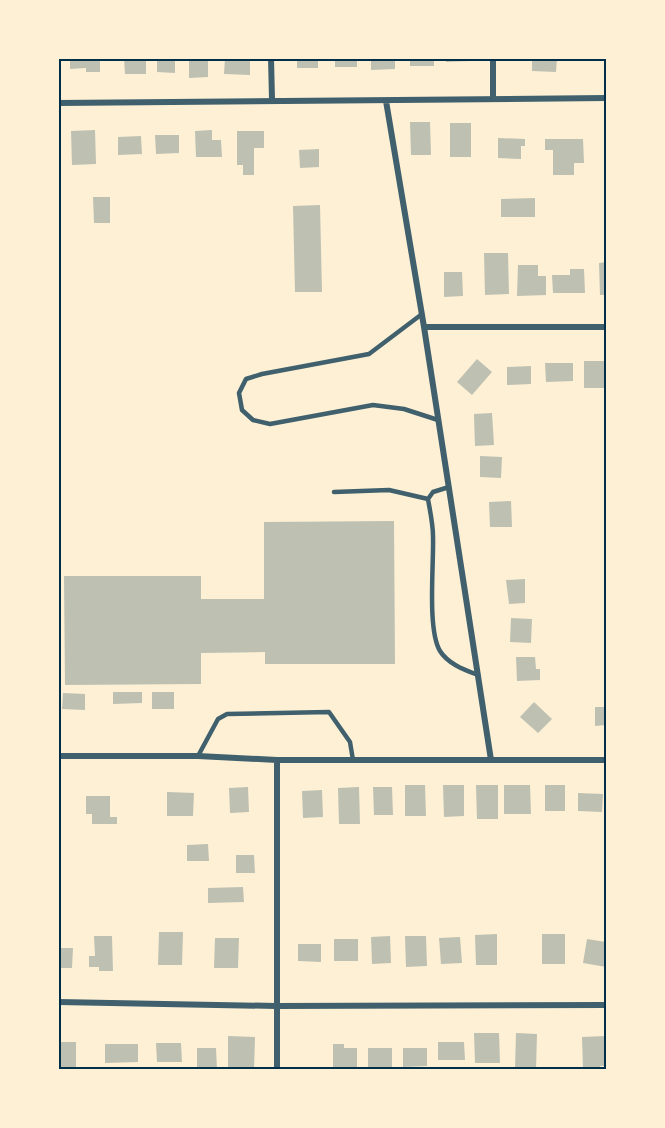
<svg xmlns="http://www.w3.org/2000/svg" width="665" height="1128" font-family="'PT Serif',serif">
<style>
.building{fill:#bec0b2}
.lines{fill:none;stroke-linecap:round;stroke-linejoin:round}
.service{stroke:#3f606c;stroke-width:4.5}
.minor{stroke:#3f606c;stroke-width:6}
.neatline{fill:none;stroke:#003049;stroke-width:2}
</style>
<rect width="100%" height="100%" fill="#fdf0d5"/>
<path class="building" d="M70,58H100V72H86V68L70,69Z
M124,58H146V74H125Z
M157,58H175V73L157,72Z
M189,58H208V77L189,78Z
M225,58H250V75L224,74Z
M297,58H318V68H297Z
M335,58H357V67H335Z
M371,58H395V69L371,70Z
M410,58H434V66H410Z
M446,58H471V61L446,62Z
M532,58H557L556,72L532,71Z
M410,122H430L431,155H411Z
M450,123H471V157H450Z
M95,130L96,164L72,165L71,131Z
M212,130V140H221L222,157H196L195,131Z
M237,131H264V148H254V175H243V165H237Z
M155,135H179V153L156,154Z
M141,136L142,154L118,155V137Z
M498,138L525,139V146H521V159L498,158Z
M545,139H583L584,163H574V175H553V150H545Z
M319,149V167L300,168L299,150Z
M93,197H110V223H94Z
M535,198V217H501V199Z
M320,205L322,292H295L293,206Z
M484,253H508L509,294L485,295Z
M606,262V295H600L599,263Z
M518,265H538V276H546V295L517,296Z
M570,269H584L585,293H553L552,275H570Z
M444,272H462L463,296L444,297Z
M477,359L492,372L472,395L457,382Z
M584,361H606V388H584Z
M545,363H573V381L546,382Z
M531,366V384L507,385V367Z
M492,413L494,445L475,446L474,414Z
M480,456L502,457L501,478L480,477Z
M511,501L512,527H490L489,502Z
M394,521L395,664H265V652L201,653V684L65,685L64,576H201V599H264V522Z
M525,579V603L509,604L506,580Z
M511,618L532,619L531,643L510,642Z
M516,657H535L536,669H540V680L517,681Z
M113,692H142V703L113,704Z
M152,692H174V709H152Z
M63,693L85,694V710L62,709Z
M534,702L552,719L538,733L520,717Z
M595,707H606V725L595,726Z
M405,785H425L426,816H405Z
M443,785H464V816L444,817Z
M476,785H498V819H477Z
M504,785H530L531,814H504Z
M545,785H565V811H545Z
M248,787L249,812L230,813L229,788Z
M359,787L360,824H339L338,788Z
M373,787H392L393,815H374Z
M322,790L323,817L303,818L302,791Z
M167,792L194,793L193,816H167Z
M578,793L603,794L602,812L578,811Z
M86,796H110V817H117V824H92V814H86Z
M208,844L209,861H187V845Z
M236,855H254L255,873H236Z
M243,887L244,902L208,903V888Z
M159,932H183L182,965H158Z
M497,934V965H476L475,935Z
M542,934H565V964H542Z
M94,936H112L113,971H99V967H89V956H95Z
M390,936L391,963L372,964L371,937Z
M405,936H426L427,966L406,967Z
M460,937L462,963L441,964L439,938Z
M215,938H239L238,968H214Z
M334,939H358V961H334Z
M587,939L606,942V967L583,963Z
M298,944H321V962L298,961Z
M58,948H73L72,968H58Z
M474,1033H499L500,1063H475Z
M516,1033L537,1034L536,1069L515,1068Z
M228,1036L255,1037L254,1070L228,1069Z
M605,1036L606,1066H600L601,1070H583L582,1037Z
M58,1042H76V1070H58Z
M438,1042H464L465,1060H438Z
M156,1043H181L182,1062H157Z
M105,1044H138V1062L105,1063Z
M333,1044H344V1048H357V1069H333Z
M197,1048H216L217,1070H197Z
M368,1048H392V1067H368Z
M403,1048H427V1066L403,1067Z"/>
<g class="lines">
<path class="service" d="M422,314L369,354L262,374L246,379L239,393L242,410L253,420L270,424L373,405L404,409L438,420
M449,487L433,492L428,499C430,511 433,524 433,536C434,564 427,629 440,651C448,664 465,670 478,675
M334,492L389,490L428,499
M198,756L218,719L227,714L329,712L350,742L353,760"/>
<path class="minor" d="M271,58L272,99
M493,58V99
M386,101L424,327L491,760
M58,103C241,100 424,100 606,98
M424,327H606
M58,756H198L277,760H606
M58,1002L276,1006L606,1005
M277,1070V760"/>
</g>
<rect width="665" height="1128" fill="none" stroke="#fdf0d5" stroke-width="120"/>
<rect x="60" y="60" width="545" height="1008" class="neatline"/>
</svg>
